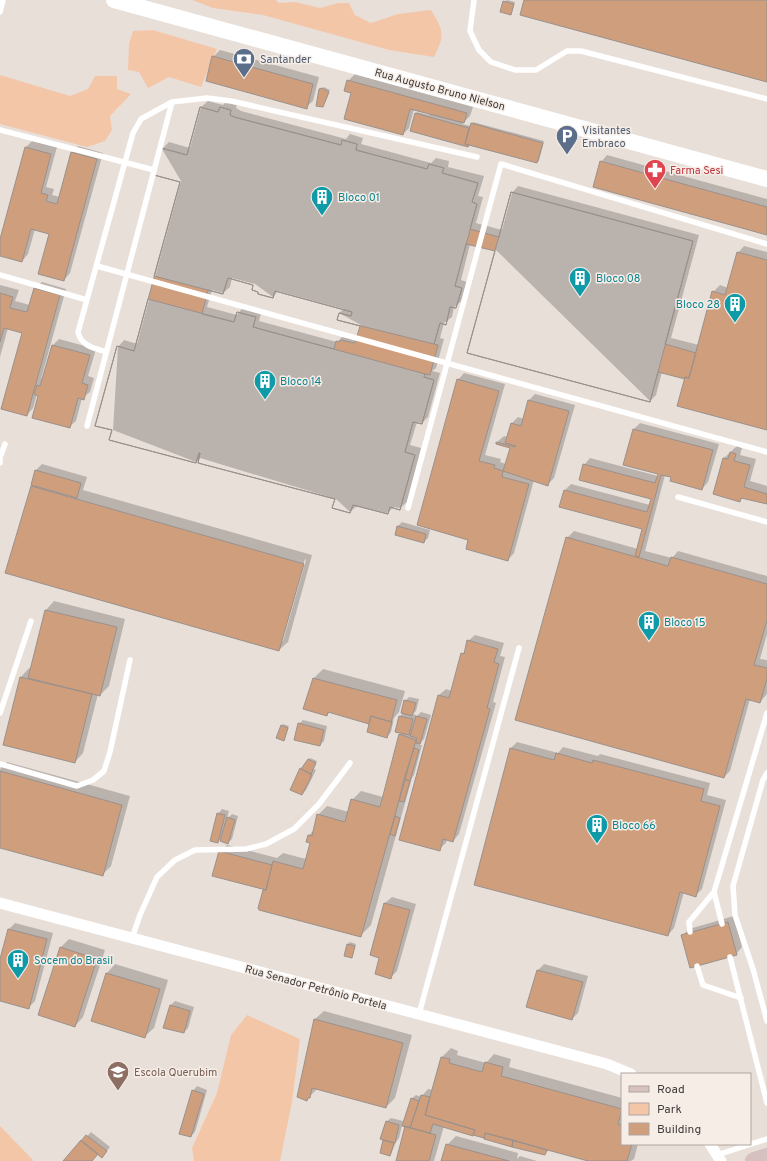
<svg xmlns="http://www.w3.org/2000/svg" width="767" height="1161" font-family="Overpass,sans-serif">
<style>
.green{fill:#f4c6a8}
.shadow{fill:#0003;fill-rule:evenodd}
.building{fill:#cf9e7d;stroke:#9a918c;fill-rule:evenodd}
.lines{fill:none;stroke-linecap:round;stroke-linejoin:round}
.lane{stroke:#fff;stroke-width:5.5}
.street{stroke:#fff;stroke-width:11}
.secondary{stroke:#fff;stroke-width:16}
.primary{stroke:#d7c0c0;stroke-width:18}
.labels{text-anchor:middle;stroke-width:3;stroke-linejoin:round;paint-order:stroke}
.service-label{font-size:11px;fill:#4e5e75;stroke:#f6ede7;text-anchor:start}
.street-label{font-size:11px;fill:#403c3a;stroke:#f6ede7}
.health-label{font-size:11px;fill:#be3a42;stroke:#f6ede7;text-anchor:start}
.culture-label{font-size:11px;fill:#0d838f;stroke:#f6ede7;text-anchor:start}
.education-label{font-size:11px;fill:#785e54;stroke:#f6ede7;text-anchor:start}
</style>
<rect width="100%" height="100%" fill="#e9dfd9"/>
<path class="green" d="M192,0H276L279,3L295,2L320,8L338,3H349L355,15L371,23L398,14L431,10C444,31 445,35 434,57L389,50L263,15L213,8Z
M153,30L217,49L201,87L169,77L148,88L139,72L128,70L129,44L133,31Z
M0,75L70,96L88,89L95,76H117V89L131,94L110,116L112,130L105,141L87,147L0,124Z
M247,1015L300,1039L292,1102L280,1161H194L192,1148L217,1093L231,1035Z
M0,1126L32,1159L33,1161H0Z"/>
<path class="shadow" d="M507,0L515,2L511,14L504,2Z
M220,50L319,77L313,101L306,107L213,57Z
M355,74L473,107L470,116L462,124L471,126L473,122L544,141L539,161L537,162L470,144L468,146L416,113L417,112L429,115L430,113L414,109L409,128L403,134L352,92L348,81Z
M324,87L330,90L322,106L320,90Z
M208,101L223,105L227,101L237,104L236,108L241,111L346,139L350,134L363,138L361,144L431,163L436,158L449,161L448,167L484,176L478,196L483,197L476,223L502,230L512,193L518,186L699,235L671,338L699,345L713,292L720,285L728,288L738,253L744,246L767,252V429L686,378L662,372L656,395L650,401L496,250L470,244L461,280L467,282L462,301L454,307L452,317L444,323L440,338L444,339L436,368L432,371L440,373L428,417L422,423L417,422L410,445L421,448L407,502L400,508L394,507L387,513L357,506L350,512L336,499L200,458L196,462L113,430L118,347L124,340L137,344L181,181L162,149L169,142L190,148L201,107ZM232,278L255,284L273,297L278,291L344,309L339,313L361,325L358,336L344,335L337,342L259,321L262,310L244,306L237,315L207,307L212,290L223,293L230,287Z
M32,141L57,147L46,187L54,189L52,195L60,197L72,153L78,146L103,153L70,273L64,280L50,233L35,229L28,254L22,261L0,255V243L26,147Z
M607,155L767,199V234L601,162Z
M42,282L66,289L41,379L43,380L53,345L59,339L96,349L88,376L94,378L90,392L82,398L76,421L69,427L37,394L33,408L27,415L23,333L8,328L0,357V285L19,290L15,301L30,305L35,288Z
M464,373L505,384L485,455L501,459L500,462L506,464L511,447L497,444V442L504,436L508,437L512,423L518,417L524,419L529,400L535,394L575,405L554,478L548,484L534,480L514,553L508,560L470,540L458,380Z
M640,423L719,444L708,482L702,489L665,475L645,551L672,558L678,551L767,576V634L760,659L767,660V694L760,702L750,699L730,771L724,777L567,538L574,531L638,549L644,528L565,490L571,484L650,505L652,498L584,465L590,458L658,476L659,473L634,429Z
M737,446L742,448L740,455L756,459L750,481L767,486V503L743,497L740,501L724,458Z
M42,464L87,477L83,490L312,555L288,642L279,650L31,486L36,470ZM305,559L306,560L283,641H281Z
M402,522L430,530L428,538L424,542L398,526Z
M54,601L125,619L109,686L100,695L98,694L83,753L75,762L4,744L21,677L29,668L31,669L46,610Z
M475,635L504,643L500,656L505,657L493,702L496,703L459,834L453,841L447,839L446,843L439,849L401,839L439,695L446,689L452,691L462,654L466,650L468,641Z
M323,669L405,691L399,712L394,718L391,732L387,737L370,723L330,712L327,715L312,680Z
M409,697L419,699L416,711L413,714L416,715V717L421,712L431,715L424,739L422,741L420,745H422L414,775L412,778L371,925L360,936L259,908L264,888L220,851L227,845L277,858L283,853L306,859L311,843L307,841L309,835L314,830L318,815L327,806L349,812L352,800L361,791L383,797L400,735L402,732L400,716L403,713L405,701Z
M303,720L327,726L324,741L320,745L299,724Z
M283,724L289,726L284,740L282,726Z
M517,742L558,753L563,747L598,756L600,754L710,783L707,795L726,800L702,889L696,895L684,892L674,928L668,935L511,748Z
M310,758L317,761L313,769L316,770L306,790L302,794L305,765Z
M7,762L130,796L111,866L102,875L0,847V769Z
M222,809L229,811L227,819L232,814L238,816L232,839L228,843L223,836L217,842L218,814Z
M392,897L416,904L397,971L390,978L385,903Z
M734,916L742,947L736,954L683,935L689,929Z
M15,923L53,933L35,1001L29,1007L0,1000V963L9,929Z
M69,939L105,950L83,1017L75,1026L61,947Z
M350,942L356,944L352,957L348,944Z
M115,964L168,980L154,1028L145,1036L92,1020L107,973Z
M544,964L588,976L578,1013L572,1019L527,1006L538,970Z
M175,1001L194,1007L188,1028L184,1032L164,1027L171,1005Z
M324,1011L412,1035L395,1098L386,1107L318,1088L307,1099L315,1019Z
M451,1048L458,1051L457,1055L486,1063L494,1054L511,1059L509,1067L622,1098V1144H638L634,1159L631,1161H592L549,1150L544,1154L444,1126L434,1161H397L411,1099L416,1095L421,1097L428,1089L433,1090L442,1057Z
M197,1086L207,1090L195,1132L191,1136L193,1091Z
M391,1118L403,1121L399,1138L396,1142L391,1154L381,1153L385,1140L386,1122Z
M91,1132L110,1147L106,1152L98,1154L92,1161H65Z
M456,1136L518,1153L517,1159L520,1156L537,1161H442L447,1145Z"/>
<path class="building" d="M524,0H767V82L520,15Z
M503,1L514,4L511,15L500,12Z
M212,56L313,84L307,109L206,81Z
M347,80L467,113L464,123L410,109L403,135L344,119L351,93L344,91Z
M322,88L329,92L323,107L316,106L319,89Z
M200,107L218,112L220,107L231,110L230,115L234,117L341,145L342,140L357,144L356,150L427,169L429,164L444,168L442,173L478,183L472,202L477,204L470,229L499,237L511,192L693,241L665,344L696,353L689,378L685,377V379L658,372L650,402L467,353L495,251L466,244L455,286L462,288L456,308L450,307L446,325L440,323L434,344L438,345L430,375L425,374L424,377L434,380L422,424L413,422L405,452L415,455L400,510L390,507L388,514L353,505L350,513L332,508L335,499L198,463L200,453H199L196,463L109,440L112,430L95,426L117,346L134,351L180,182L154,175L161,148L187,155ZM228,278L253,285L252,290L258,292V294L273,298L275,291L352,312L351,316L339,313L337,320L360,326L355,343L341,340L340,342L336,341L334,349L253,327L256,317L237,312L234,322L202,314L208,290L223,294Z
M200,107L218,112L220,107L231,110L230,115L234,117L341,145L342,140L357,144L356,150L427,169L429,164L444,168L442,173L478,183L472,202L477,204L455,286L462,288L456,308L450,307L446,325L440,323L434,344L337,320L339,313L351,316L352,312L275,291L273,298L258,294V292L252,290L253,285L228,278L223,294L154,276L180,182L154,175L161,148L187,155Z
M415,113L469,128L465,144L469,145L468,147L410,131Z
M471,123L543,143L537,163L465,144Z
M25,147L51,154L41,193L48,195L46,201L57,204L71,152L97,159L64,281L38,274L49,234L31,229L22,262L0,256V239Z
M600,161L767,207V235L593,187Z
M511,192L693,241L650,402L467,353Z
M737,252L767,260V430L677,406L685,377L689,378L712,291L725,295Z
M34,288L60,295L27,416L1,409L22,333L4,328L0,342V293L13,297L10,308L27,312Z
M148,299L234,322L237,312L256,317L253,327L425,374L424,377L434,380L422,424L413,422L405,452L415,455L400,510L390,507L388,514L353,505L350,513L332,508L335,499L198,463L200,453H199L196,463L109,440L112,430L95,426L117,346L134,351Z
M52,345L90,355L82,383L88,385L84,400L78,398L70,428L32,418L38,396L34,394L37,385L40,386Z
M457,379L499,391L479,461L495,465L494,468L503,471L502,477L529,484L508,561L466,549L468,540L417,525Z
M528,400L569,411L548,486L503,471L510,448L496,444V442L515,447L516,446L505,443L511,423L521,426Z
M633,429L713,450L702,490L670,481L671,477L661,475L639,557L635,556L642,529L559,507L564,490L647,512L651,499L579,480L583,464L655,483L658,474L623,465Z
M730,452L736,454L734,461L750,465L744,487L767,494V504L741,498L740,502L713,494L723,458L728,459Z
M35,470L81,483L77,498L31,485Z
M31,486L304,564L279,651L5,573Z
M397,526L426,534L424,543L395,535Z
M566,537L668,566L671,557L767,584V620L754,665L767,668V679L760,703L746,699L724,778L515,720Z
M45,610L117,627L100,696L28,678Z
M467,640L498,649L494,662L499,664L487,708L490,709L453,842L443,839L440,851L399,840L438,695L449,698L461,653L464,654Z
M20,677L92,694L75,763L3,745Z
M313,678L397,700L391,722L371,716L369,724L328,712L327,716L303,709Z
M404,700L416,703L412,716L401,713Z
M371,716L392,722L387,738L367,732Z
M399,716L413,719L409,735L395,732Z
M416,716L427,719L420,744L416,743L417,738L410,736Z
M298,723L324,730L320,746L294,740Z
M281,725L288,728L284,741L276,738Z
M399,734L416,740L361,937L259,910L258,908L263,890H266L273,861L303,869L310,843L306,842L308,835L312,836L317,814L345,822L351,799L380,807Z
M414,748L419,750L410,781L404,779Z
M510,748L554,760L556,753L592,763L593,760L704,789L701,801L720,806L696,897L680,892L668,936L474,885Z
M308,759L316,763L311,774L301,769Z
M300,768L312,775L302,795L290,790Z
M0,771L122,805L103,876L0,848Z
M404,779L410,781L404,802L399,801Z
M217,813L225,815L218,843L210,841Z
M395,816L400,818L395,836L390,834Z
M227,817L235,820L228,844L220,841Z
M219,851L272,865L266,890L212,876Z
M384,903L410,910L391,979L375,974L379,958L370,955Z
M728,922L737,955L690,968L681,935Z
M8,929L47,939L29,1009L0,1001V959Z
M347,944L355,946L352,958L344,956Z
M60,947L97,959L75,1027L38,1015Z
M537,970L583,982L572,1020L526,1007Z
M106,973L160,989L145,1038L91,1021Z
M170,1005L190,1011L184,1033L163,1028Z
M314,1019L403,1043L386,1108L312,1088L310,1098H308L307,1101L297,1097Z
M441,1057L450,1059L449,1063L482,1072L485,1062L503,1067L501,1076L622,1109L618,1124L622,1125V1144H632L627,1161H588L485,1133L484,1138L473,1135L475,1130L425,1115Z
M192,1090L204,1094L191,1137L179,1134Z
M421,1095L430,1097L425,1115L475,1130L473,1136L433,1124L430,1133L410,1128Z
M411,1098L419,1101L410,1128L402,1126Z
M386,1121L399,1125L395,1143L380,1139Z
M405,1126L436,1135L429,1161H396Z
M485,1133L513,1140L512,1147L484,1139Z
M86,1135L107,1151L102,1158L81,1141Z
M81,1140L98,1154L92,1161H63Z
M383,1140L394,1143L390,1156L380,1153Z
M513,1140L547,1150L545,1155L512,1147Z
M446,1144L509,1161H441Z"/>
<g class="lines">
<path class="lane" d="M474,0L470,31L479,50L491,62L515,70H536L567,51H581L767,99
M0,12L3,0
M0,130L154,170
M97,266L767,452
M0,275L87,300
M106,352C94,348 81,346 78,332L133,133L141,119L172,102L207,98L231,101L477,157
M87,426L172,102
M0,454V463
M1,455L5,444
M678,497L767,522
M408,508L501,164L767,244
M0,713L31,621
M0,764L77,786L93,780L104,771L110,752L130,660
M767,773L763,780L733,886L735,915L753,969L767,1021
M722,924L714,892L767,713
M690,932L689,922L714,892
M132,938L140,915L157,877L175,860L195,850L246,849L266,844L294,829L319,804L350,763
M730,957L767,1103
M697,966L703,985L741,998
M419,1014L519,648
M717,1155L767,1139"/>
<path class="street" d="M0,903L607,1064L631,1074
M710,1144L721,1161"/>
<path class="secondary" d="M114,0L767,179"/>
<path class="primary" d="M754,1161L767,1157"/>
</g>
<defs>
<g id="bank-pin" transform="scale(1.15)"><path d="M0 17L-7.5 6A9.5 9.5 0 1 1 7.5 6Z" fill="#5c6f8a" stroke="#f6ede7"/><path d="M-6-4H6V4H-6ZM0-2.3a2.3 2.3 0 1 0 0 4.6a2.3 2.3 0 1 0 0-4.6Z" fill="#fff"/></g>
<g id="parking-pin" transform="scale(1.15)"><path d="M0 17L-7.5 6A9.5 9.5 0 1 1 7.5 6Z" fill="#5c6f8a" stroke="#f6ede7"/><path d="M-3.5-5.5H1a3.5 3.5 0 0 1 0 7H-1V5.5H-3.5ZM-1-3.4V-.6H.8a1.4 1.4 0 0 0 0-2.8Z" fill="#fff"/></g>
<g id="pharmacy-pin" transform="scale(1.15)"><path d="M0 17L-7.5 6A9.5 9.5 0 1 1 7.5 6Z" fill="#e0444e" stroke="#f6ede7"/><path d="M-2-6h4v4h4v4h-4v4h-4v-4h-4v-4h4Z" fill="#fff"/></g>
<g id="building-pin" transform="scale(1.15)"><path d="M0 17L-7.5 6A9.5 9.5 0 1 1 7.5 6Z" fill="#0f9aa8" stroke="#f6ede7"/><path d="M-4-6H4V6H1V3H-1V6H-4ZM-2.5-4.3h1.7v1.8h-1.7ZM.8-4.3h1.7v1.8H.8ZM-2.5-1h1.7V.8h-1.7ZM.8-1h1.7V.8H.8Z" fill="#fff"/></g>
<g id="school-pin" transform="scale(1.15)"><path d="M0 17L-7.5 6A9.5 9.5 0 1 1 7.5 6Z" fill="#8d6e63" stroke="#f6ede7"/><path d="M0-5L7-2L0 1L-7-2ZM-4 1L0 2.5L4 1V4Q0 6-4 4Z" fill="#fff"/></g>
</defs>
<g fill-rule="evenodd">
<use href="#bank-pin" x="244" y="59"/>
<use href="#parking-pin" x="567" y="136"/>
<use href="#pharmacy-pin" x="655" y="170"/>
<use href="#building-pin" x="322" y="197"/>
<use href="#building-pin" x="580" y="278"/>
<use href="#building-pin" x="735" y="304"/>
<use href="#building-pin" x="265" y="381"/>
<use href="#building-pin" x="649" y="622"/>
<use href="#building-pin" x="597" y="825"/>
<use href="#building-pin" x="18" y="960"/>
<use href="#school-pin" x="118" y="1072"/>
</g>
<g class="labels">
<g class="service-label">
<text x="260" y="63">Santander</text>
<text x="582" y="134">Visitantes<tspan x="582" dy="13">Embraco</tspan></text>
</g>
<g class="street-label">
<text transform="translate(440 89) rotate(15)" y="4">Rua Augusto Bruno Nielson</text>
<text transform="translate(316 987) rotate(15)" y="4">Rua Senador Petrônio Portela</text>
</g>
<g class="health-label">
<text x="670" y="174">Farma Sesi</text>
</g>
<g class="culture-label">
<text x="338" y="201">Bloco 01</text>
<text x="596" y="282">Bloco 08</text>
<text x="720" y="308" text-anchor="end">Bloco 28</text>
<text x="280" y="385">Bloco 14</text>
<text x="664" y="626">Bloco 15</text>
<text x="612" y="829">Bloco 66</text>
<text x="34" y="964">Socem do Brasil</text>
</g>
<g class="education-label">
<text x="134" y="1076">Escola Querubim</text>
</g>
</g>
<rect x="621" y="1073" width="130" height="72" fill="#f6ede7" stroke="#ada6a2"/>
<rect x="629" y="1086" width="20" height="6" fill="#d7c0c0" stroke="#ada6a2"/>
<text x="657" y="1093" font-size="12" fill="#403c3a">Road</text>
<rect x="629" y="1103" width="20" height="12" fill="#f4c6a8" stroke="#ada6a2"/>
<text x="657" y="1113" font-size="12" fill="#403c3a">Park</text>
<rect x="629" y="1123" width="20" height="12" fill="#cf9e7d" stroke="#ada6a2"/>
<text x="657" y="1133" font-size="12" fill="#403c3a">Building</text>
</svg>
